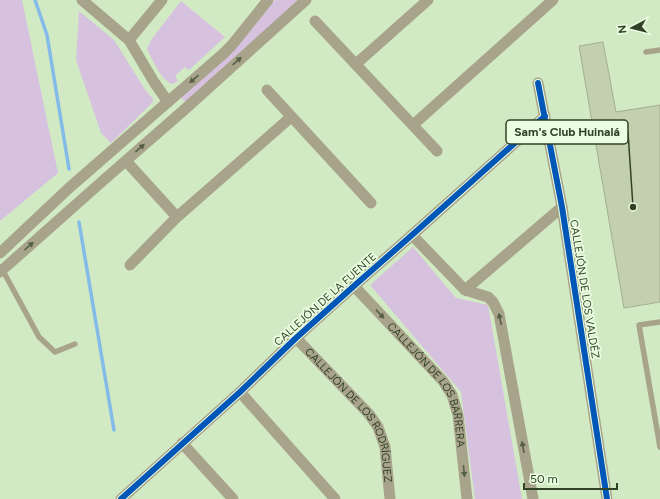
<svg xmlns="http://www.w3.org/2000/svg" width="660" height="499" font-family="Figtree,sans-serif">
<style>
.green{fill:#d6c2de}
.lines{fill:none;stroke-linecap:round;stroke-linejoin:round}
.stream{stroke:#85bbe9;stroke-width:3.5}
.building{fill:#c3d0b0;stroke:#a3af8f}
.lane{stroke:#a8a48c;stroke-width:5.5}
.street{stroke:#a8a48c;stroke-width:11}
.cycleway-casing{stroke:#ecfee2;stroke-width:8}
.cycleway{stroke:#0057b8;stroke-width:6}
.oneway{fill:#555f45}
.labels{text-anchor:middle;stroke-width:3.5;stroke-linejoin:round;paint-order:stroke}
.street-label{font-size:11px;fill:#314226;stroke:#ecfee2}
.leader{fill:none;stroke:#314226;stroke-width:1.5}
.callout-dot{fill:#314226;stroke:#ecfee2;stroke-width:1.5}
.callout{fill:#ecfee2;stroke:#314226;stroke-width:1.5}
.callout-label{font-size:12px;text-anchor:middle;font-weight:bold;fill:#314226}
</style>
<rect width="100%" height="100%" fill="#d2eac4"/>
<path class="green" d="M0,0H22L58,173L0,221Z
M275,0H300L219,71L187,103L180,97L229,55Z
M181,1L225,37L189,70L185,67L175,76L178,81L172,84C160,79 153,60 147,49L151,40Z
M79,11L114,40L144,88L153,99V102L111,143L101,133L76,60Z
M413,247L456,298L488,305L522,499H475L461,392L370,285Z"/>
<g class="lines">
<path class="stream" d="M35,0L47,35L69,169
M79,222L114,430"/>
</g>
<path class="building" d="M603,42L616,112L660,105V302L624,308L579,46Z"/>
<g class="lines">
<path class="lane" d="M646,52L660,50
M2,269L39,337L55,352L75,344
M660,322L639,325L660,447"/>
<g class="street">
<path d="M82,0L129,40L154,82L168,102"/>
<path d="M315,21L437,151"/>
<path d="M129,40L162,0"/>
<path d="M356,64L428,0"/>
<path d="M538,83L562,207L607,499"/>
<path d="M267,90L371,203"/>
<path d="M413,125L553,0"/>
<path d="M126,161L177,217"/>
<path d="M412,235L465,290L488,297L493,302L499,314L533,499"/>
<path d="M0,253L69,188L223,54L232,45L268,0"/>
<path d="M130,265L177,217L291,117"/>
<path d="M0,272L106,178L184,110L306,0"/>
<path id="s1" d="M354,286L443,381L452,395L458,415L467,499"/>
<path d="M465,290L562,207"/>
<path id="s2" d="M296,338L369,414L378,427L385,447L390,499"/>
<path d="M240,392L335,499"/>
<path d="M182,443L233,499"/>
<path d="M121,499L240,392L296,338L354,286L412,235L545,116"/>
</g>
<g class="cycleway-casing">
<path id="cycleway" d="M538,83L562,207L607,499
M121,499L240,392L296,338L354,286L412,235L545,116"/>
</g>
<use href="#cycleway" class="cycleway"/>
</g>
<defs><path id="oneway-solid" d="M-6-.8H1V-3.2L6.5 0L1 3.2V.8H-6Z"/></defs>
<g class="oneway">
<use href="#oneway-solid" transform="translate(237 61) rotate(-42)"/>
<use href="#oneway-solid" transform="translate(194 79) rotate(139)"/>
<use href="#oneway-solid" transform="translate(140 148) rotate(-41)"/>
<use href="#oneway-solid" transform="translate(29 246) rotate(-42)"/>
<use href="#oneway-solid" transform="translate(380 314) rotate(47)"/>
<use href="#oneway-solid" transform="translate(500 319) rotate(-102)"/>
<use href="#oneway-solid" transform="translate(523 447) rotate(-100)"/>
<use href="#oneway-solid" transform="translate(464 471) rotate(84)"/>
</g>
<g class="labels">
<g class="street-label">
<text transform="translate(585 289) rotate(81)" y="4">CALLEJÓN DE LOS VALDÉZ</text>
<text transform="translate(325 299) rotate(-42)" y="4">CALLEJÓN DE LA FUENTE</text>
<text dy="4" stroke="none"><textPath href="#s1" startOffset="126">CALLEJÓN DE LOS BARRERA</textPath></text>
<text dy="4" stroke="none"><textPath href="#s2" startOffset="97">CALLEJÓN DE LOS RODRÍGUEZ</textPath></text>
</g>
</g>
<path class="leader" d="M633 207L628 132"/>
<circle class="callout-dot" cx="633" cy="207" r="4"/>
<rect class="callout" x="506" y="120" width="122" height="24" rx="4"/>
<g class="callout-label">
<text x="567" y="136">Sam's Club Huinalá</text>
</g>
<g transform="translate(632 28) rotate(263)" stroke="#ecfee2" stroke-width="3" paint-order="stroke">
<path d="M0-3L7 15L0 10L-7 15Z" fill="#314226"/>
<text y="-6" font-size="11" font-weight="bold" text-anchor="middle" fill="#314226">N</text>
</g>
<path d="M524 483v6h93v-6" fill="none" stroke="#314226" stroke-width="2"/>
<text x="530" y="483" font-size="12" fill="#314226" stroke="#ecfee2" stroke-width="3" paint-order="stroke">50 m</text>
</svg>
